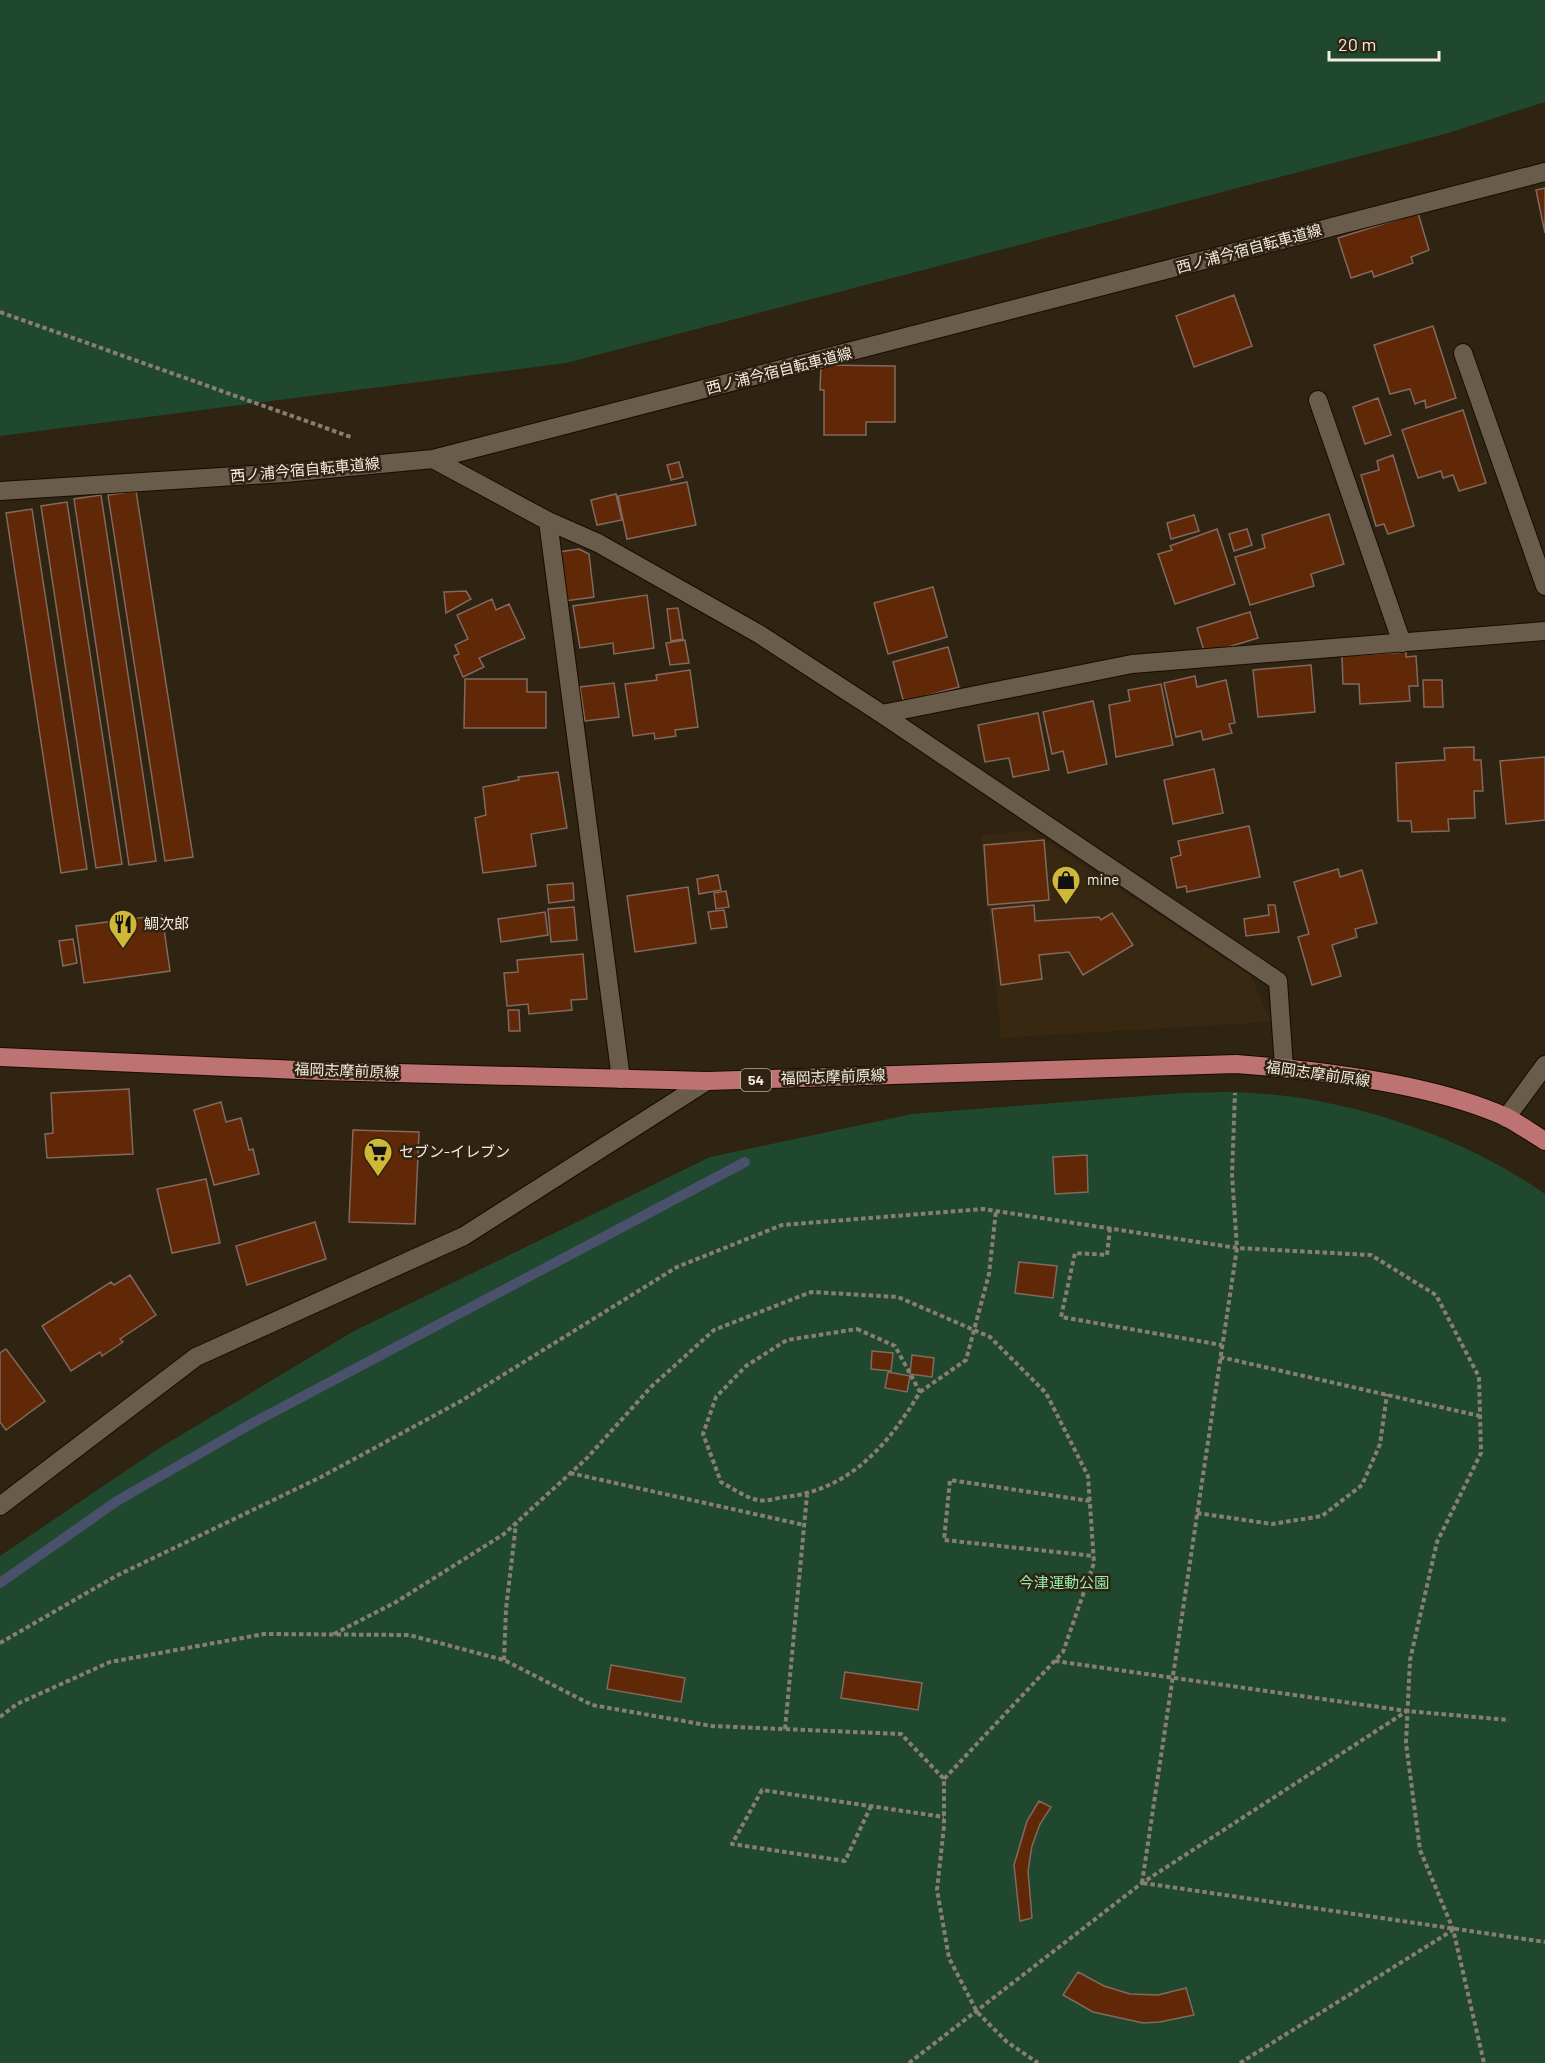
<svg xmlns="http://www.w3.org/2000/svg" width="1545" height="2063" font-family="Barlow,'Noto Sans JP',sans-serif">
<style>
.built{fill:#382811}
.green{fill:#1f482e}
.lines{fill:none;stroke-linecap:round;stroke-linejoin:round}
.stream{stroke:#49516d;stroke-width:10}
.building{fill:#612808;stroke:#81695f;stroke-width:1.5}
.minor-casing{stroke:#170c00;stroke-width:20}
.major-casing{stroke:#170c00;stroke-width:20}
.path{stroke:#897f71;stroke-width:4;stroke-dasharray:4.5 3;stroke-linecap:butt}
.minor{stroke:#6a5c4a;stroke-width:18}
.major{stroke:#be7373;stroke-width:18}
.labels{text-anchor:middle;stroke-width:5;stroke-linejoin:round;paint-order:stroke}
.shield{fill:#2f2312;stroke:#b9b0a3;stroke-width:1.5}
.shield-label{font-size:14px;font-weight:bold;fill:#f4ece1}
.street-label{font-size:15px;fill:#f4ece1;stroke:#2f2312}
.poi-label{font-size:15px;fill:#f4ece1;stroke:#2f2312;text-anchor:start}
.park-label{font-size:15px;fill:#91ecaf;stroke:#2f2312}
</style>
<rect width="100%" height="100%" fill="#2f2312"/>
<path class="built" d="M1031,831L1251,976L1271,1022L1001,1038L981,835Z"/>
<path class="green" d="M0,0H1545V102L1445,134L566,363L0,436Z
M1182,1093C1205,1093 1228,1091 1251,1093C1350,1098 1464,1137 1545,1194V2063H0V1556L161,1447L354,1331L710,1157L912,1114Z"/>
<g class="lines">
<path class="stream" d="M0,1583L117,1501L251,1424L745,1162"/>
</g>
<path class="building" d="M1545,188V233L1536,190Z
M1418,213L1429,250L1411,257L1413,263L1374,277L1372,271L1351,278L1338,238Z
M1234,295L1252,346L1194,367L1176,316Z
M1433,326L1456,398L1426,408L1425,400L1415,404L1410,389L1390,394L1374,345Z
M821,365L895,366V422H866V435H824V390H820Z
M1378,398L1391,435L1365,444L1353,407Z
M1463,410L1486,483L1459,491L1453,475L1443,478L1441,471L1418,478L1402,430Z
M1393,455L1414,526L1388,534L1384,524L1376,526L1361,475L1379,470L1377,461Z
M679,462L683,477L671,480L667,465Z
M687,482L696,525L627,539L618,496Z
M136,491L193,857L165,861L108,495Z
M616,494L622,520L597,525L591,500Z
M101,495L156,861L129,865L74,499Z
M67,502L122,864L96,868L41,506Z
M32,509L87,869L61,873L6,513Z
M1329,514L1344,564L1311,574L1314,586L1250,605L1235,557L1265,548L1262,535Z
M1194,515L1199,531L1171,539L1167,523Z
M1217,529L1235,584L1175,604L1158,554L1172,550L1170,546Z
M1247,529L1252,545L1234,551L1229,534Z
M579,549L589,554L594,597L565,601L559,552Z
M933,587L947,637L888,654L874,603Z
M466,591L471,599L446,613L444,592Z
M647,595L654,648L614,654L613,643L580,648L573,606Z
M492,599L496,610L509,604L525,638L479,658L484,667L463,677L454,656L459,654L455,645L468,639L457,615Z
M678,608L683,639L671,641L667,609Z
M1250,612L1258,638L1205,654L1197,628Z
M685,640L689,663L670,665L666,643Z
M948,647L959,687L925,696L927,701L905,707L893,662Z
M1406,652V657L1416,656L1418,686H1409L1410,701L1360,704L1359,684H1343L1342,656Z
M1311,665L1315,712L1258,717L1253,670Z
M690,670L698,727L675,730L676,736L655,739L654,733L633,736L625,684L657,680L656,675Z
M1195,676L1197,687L1226,680L1235,723L1229,724L1232,733L1203,740L1201,731L1176,737L1164,683Z
M465,679H527V692H546V728H464Z
M1423,680H1442L1443,707H1424Z
M614,683L619,717L585,721L580,687Z
M1161,684L1173,745L1116,757L1109,705L1130,701L1128,690Z
M1093,701L1107,764L1068,773L1063,751L1052,754L1043,712Z
M1038,713L1049,770L1013,777L1009,758L985,762L978,725Z
M1474,747V760H1481L1483,791H1474L1475,818L1448,819L1449,831L1412,832L1411,821H1398L1396,763L1445,760L1444,748Z
M1545,757V820L1506,824L1500,761Z
M1214,769L1223,813L1173,824L1164,780Z
M558,772L567,828L531,834L536,866L483,873L475,818L486,815L483,787L519,780L518,777Z
M1249,826L1260,877L1187,892L1186,886L1177,888L1171,858L1181,855L1178,841Z
M1044,840L1049,900L988,905L984,845Z
M1338,869L1340,877L1362,870L1377,923L1355,929L1357,937L1332,945L1341,976L1312,985L1298,937L1309,934L1294,882Z
M718,875L721,890L699,894L697,879Z
M573,883L574,900L549,903L547,885Z
M688,887L696,943L635,952L627,896Z
M726,891L729,907L716,909L714,893Z
M1034,905L1035,921L1099,917L1101,920L1112,913L1133,945L1083,975L1069,952L1039,955L1042,979L1001,985L992,909Z
M1268,905H1275L1279,932L1246,936L1244,919L1269,915Z
M574,907L577,940L551,942L548,909Z
M724,910L727,927L711,929L708,912Z
M545,912L548,935L501,942L498,919Z
M162,915L170,971L84,983L76,926Z
M73,939L77,963L63,966L59,941Z
M583,954L587,999L571,1000L572,1010L529,1014L528,1004L507,1006L504,973L518,972L517,960Z
M508,1010H519L520,1031H509Z
M129,1089L133,1154L47,1158L45,1134L53,1133L51,1093Z
M221,1102L226,1122L241,1118L249,1150L253,1149L259,1174L214,1185L194,1110Z
M353,1130L419,1132L415,1224L349,1222Z
M1087,1155L1088,1192L1055,1194L1053,1157Z
M206,1179L220,1243L172,1253L157,1189Z
M315,1222L326,1259L247,1285L236,1246Z
M1019,1262L1057,1266L1053,1298L1015,1293Z
M130,1275L156,1315L120,1339L123,1342L102,1356L100,1352L71,1371L42,1326L111,1282L114,1285Z
M6,1349L45,1401L6,1430L0,1422V1353Z
M872,1351L893,1353L891,1371L871,1369Z
M912,1355L934,1358L932,1377L910,1374Z
M888,1372L910,1376L907,1392L885,1388Z
M611,1665L685,1678L681,1702L607,1689Z
M845,1672L922,1683L918,1710L841,1698Z
M1039,1801L1051,1807L1040,1824L1032,1846L1028,1871L1032,1918L1020,1921L1014,1865L1027,1821Z
M1078,1972L1104,1986L1130,1994L1158,1995L1186,1988L1194,2015L1160,2022L1143,2023L1093,2012L1063,1995Z"/>
<g class="lines">
<g class="minor-casing">
<path id="minor" d="M1463,353L1545,586
M1318,400L1402,643
M433,459L548,521L598,543L759,634L882,714L1278,981L1284,1067
M0,491L285,473L433,459L1545,172
M548,521L621,1079
M882,714L1132,664L1545,631
M1506,1118L1545,1065
M0,1506L196,1357L464,1236L707,1081"/>
</g>
<g class="major-casing">
<path id="major" d="M0,1057L321,1071L707,1081L1236,1064C1316,1070 1433,1084 1506,1117C1519,1124 1532,1133 1545,1141"/>
</g>
<path class="path" d="M0,312L351,437
M1110,1228L1107,1255L1075,1253L1061,1317L1222,1345
M857,1329L895,1346L920,1392C889,1444 850,1490 785,1497C777,1498 766,1502 758,1500C746,1498 732,1488 721,1482L703,1434L716,1397L746,1366L787,1340Z
M1220,1357L1480,1416
M920,1392L966,1360L989,1274L996,1211
M570,1473L804,1525
M1090,1501L950,1480L944,1540L1094,1556
M1197,1513L1272,1524L1322,1516L1362,1485L1380,1444L1387,1394
M334,1634L396,1602L504,1534L587,1458L651,1387L714,1330L811,1292L898,1297L990,1337L1046,1393L1088,1476L1094,1563L1063,1652L944,1779
M0,1643L116,1576L321,1477L461,1401L677,1267L782,1225L983,1209L1237,1248L1371,1255L1436,1295L1479,1377L1481,1453L1437,1542L1410,1660L1406,1743L1420,1850L1453,1929L1484,2063
M504,1660L506,1609L516,1524
M1055,1661L1407,1711
M0,1717L17,1704L110,1662L264,1634L409,1635L504,1660L592,1705L712,1726L901,1734L944,1779V1826L937,1890L949,1958L977,2012L1007,2042L1038,2063
M785,1729L807,1495
M871,1806L845,1861L732,1844L762,1790L944,1817
M1142,1883L1237,1248L1232,1175L1235,1093
M1143,1883L1545,1942
M909,2063L1142,1883L1407,1711L1509,1720
M1240,2063L1453,1930"/>
<use href="#minor" class="minor"/>
<use href="#major" class="major"/>
</g>
<defs>
<g id="shop-pin" transform="scale(1.5)"><path d="M0 17L-7.5 6A9.5 9.5 0 1 1 7.5 6Z" fill="#cfb837" stroke="#2f2312"/><path d="M-5-2.5h2.3a2.7 3.5 0 0 1 5.4 0H5L5.5 6h-11ZM-1.5-2.5h3a1.5 2.3 0 0 0-3 0Z" fill="#111"/></g>
<g id="restaurant-pin" transform="scale(1.5)"><path d="M0 17L-7.5 6A9.5 9.5 0 1 1 7.5 6Z" fill="#cfb837" stroke="#2f2312"/><path d="M-5-6h1v4h1v-4h1v4h1v-4h1v5L-1.5 .5V6h-2V.5L-5-1ZM5-6V6H3V1.5H1.5Q1.5-4 5-6Z" fill="#111"/></g>
<g id="supermarket-pin" transform="scale(1.5)"><path d="M0 17L-7.5 6A9.5 9.5 0 1 1 7.5 6Z" fill="#cfb837" stroke="#2f2312"/><path d="M-6-5.5h2.5l.6 2H6L4.5 2H-2.5L-4.4-4H-6ZM-1.5 3.2a1.3 1.3 0 1 0 .1 0ZM3 3.2a1.3 1.3 0 1 0 .1 0Z" fill="#111"/></g>
</defs>
<g fill-rule="evenodd">
<use href="#shop-pin" x="1066" y="880"/>
<use href="#restaurant-pin" x="123" y="924"/>
<use href="#supermarket-pin" x="378" y="1152"/>
</g>
<g class="labels">
<rect class="shield" x="741" y="1069" width="30" height="22" rx="4.5"/>
<g class="shield-label">
<text x="756" y="1085">54</text>
</g>
<g class="street-label">
<text transform="translate(1249 249) rotate(-15)" y="5">西ノ浦今宿自転車道線</text>
<text transform="translate(779 371) rotate(-14)" y="5">西ノ浦今宿自転車道線</text>
<text transform="translate(305 470) rotate(-5)" y="5">西ノ浦今宿自転車道線</text>
<text transform="translate(347 1071) rotate(2)" y="5">福岡志摩前原線</text>
<text transform="translate(1318 1074) rotate(8)" y="5">福岡志摩前原線</text>
<text transform="translate(833 1077) rotate(-2)" y="5">福岡志摩前原線</text>
</g>
<g class="poi-label">
<text x="1087" y="885">mine</text>
<text x="144" y="929">鯛次郎</text>
<text x="399" y="1157">セブン-イレブン</text>
</g>
<g class="park-label">
<text x="1064" y="1588">今津運動公園</text>
</g>
</g>
<path d="M1329 51v9h110v-9" fill="none" stroke="#f4ece1" stroke-width="3"/>
<text x="1338" y="51" font-size="18" fill="#f4ece1" stroke="#2f2312" stroke-width="4.5" paint-order="stroke">20 m</text>
</svg>
